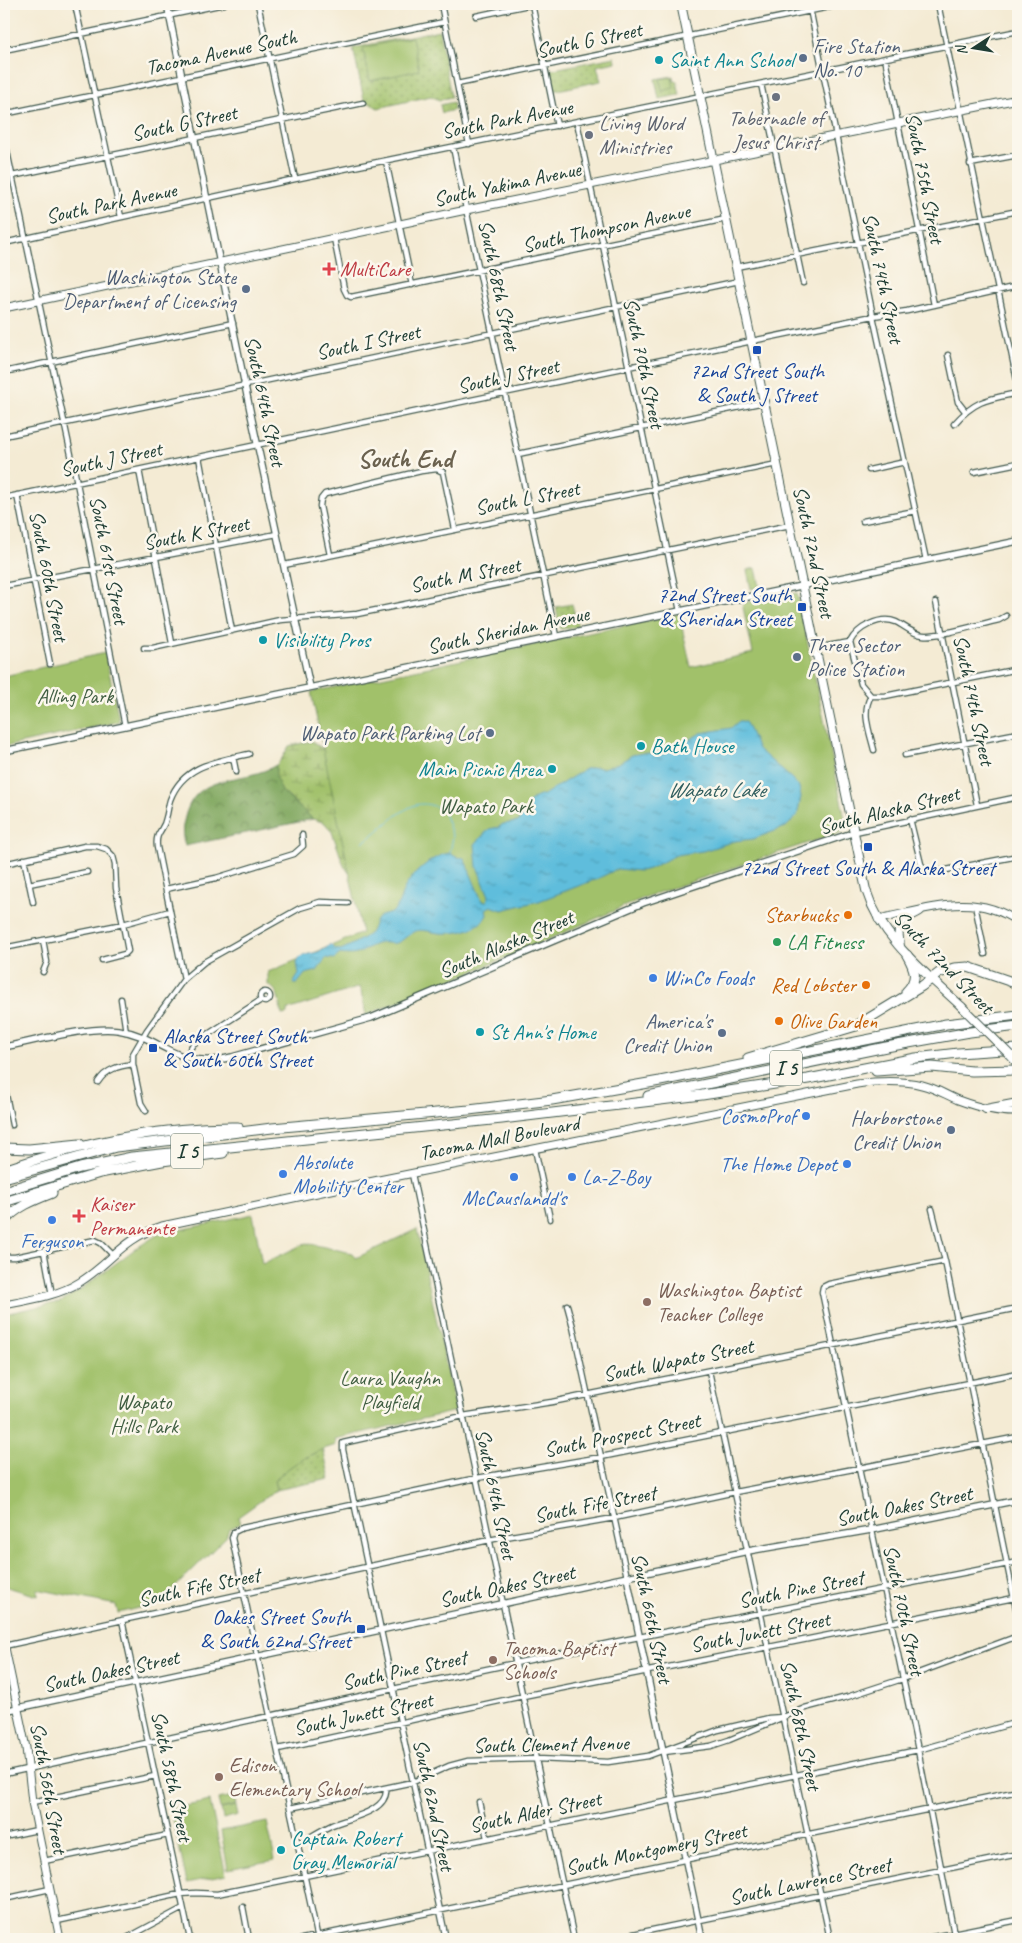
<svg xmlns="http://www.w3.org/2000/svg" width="1022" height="1943" font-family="Caveat,sans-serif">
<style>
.grass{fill:url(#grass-dots);stroke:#607f4f}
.forest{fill:url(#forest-crowns);stroke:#507249}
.wetland{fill:url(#wetland-marsh);stroke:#607f4f}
.park{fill:#a1c16a;stroke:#607f4f}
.water{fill:url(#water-ripples);stroke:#3e7d88}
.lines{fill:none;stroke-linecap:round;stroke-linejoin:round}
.stream{stroke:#5ebddc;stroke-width:1}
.minor-casing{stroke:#3f574c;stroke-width:7}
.tertiary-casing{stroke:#3f574c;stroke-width:8}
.secondary-casing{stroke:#3f574c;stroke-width:9}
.primary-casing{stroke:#3f574c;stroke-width:10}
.motorway-casing{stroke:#3f574c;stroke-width:11}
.minor{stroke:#fff;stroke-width:4.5}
.tertiary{stroke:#fff;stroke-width:5.5}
.secondary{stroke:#fff;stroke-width:7}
.primary{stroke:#fff;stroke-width:8}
.motorway{stroke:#fff;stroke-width:9}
.primary-bridge-casing{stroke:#3f574c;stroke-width:10;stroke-linecap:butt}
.primary-bridge{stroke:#fff;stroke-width:8}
.service-dot{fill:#5c6f8a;stroke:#fbf7ec;stroke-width:2}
.culture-dot{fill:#0f9aa8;stroke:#fbf7ec;stroke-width:2}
.worship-dot{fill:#6b7280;stroke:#fbf7ec;stroke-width:2}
.health-dot{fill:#e0444e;stroke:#fbf7ec;stroke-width:2}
.transit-dot{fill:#1a4fb4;stroke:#fbf7ec;stroke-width:2}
.food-dot{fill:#e8710a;stroke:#fbf7ec;stroke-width:2}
.leisure-dot{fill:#2e9e5b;stroke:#fbf7ec;stroke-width:2}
.shop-dot{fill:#3f7fe0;stroke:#fbf7ec;stroke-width:2}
.education-dot{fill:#8d6e63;stroke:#fbf7ec;stroke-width:2}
.labels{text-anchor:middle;stroke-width:5;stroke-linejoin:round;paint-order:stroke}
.shield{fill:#fbf7ec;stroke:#61756b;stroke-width:1}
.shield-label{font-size:20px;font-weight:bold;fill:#1f3d34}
.street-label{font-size:21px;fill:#1f3d34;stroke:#fbf7ec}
.service-label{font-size:21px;fill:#4e5e75;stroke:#fbf7ec;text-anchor:end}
.culture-label{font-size:21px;fill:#0d838f;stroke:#fbf7ec;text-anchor:start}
.worship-label{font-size:21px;fill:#5b616d;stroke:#fbf7ec}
.health-label{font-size:21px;fill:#be3a42;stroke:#fbf7ec;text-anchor:start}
.transit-label{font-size:21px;fill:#164399;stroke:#fbf7ec}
.park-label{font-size:21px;fill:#405e42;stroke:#fbf7ec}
.food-label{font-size:21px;fill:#c56008;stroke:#fbf7ec;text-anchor:end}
.leisure-label{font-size:21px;fill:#27864d;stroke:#fbf7ec;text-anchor:start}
.shop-label{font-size:21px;fill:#366cbe;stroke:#fbf7ec;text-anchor:start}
.education-label{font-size:21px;fill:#785e54;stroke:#fbf7ec;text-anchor:start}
.water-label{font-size:22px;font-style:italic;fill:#2f5d5e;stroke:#fbf7ec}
.district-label{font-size:26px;font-weight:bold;fill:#6b624f;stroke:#fbf7ec}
</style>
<defs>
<pattern id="grass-dots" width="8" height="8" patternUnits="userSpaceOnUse" patternTransform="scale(1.25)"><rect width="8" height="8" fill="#a1c16a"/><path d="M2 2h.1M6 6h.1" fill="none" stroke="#839e58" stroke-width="1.8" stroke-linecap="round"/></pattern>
<pattern id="forest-crowns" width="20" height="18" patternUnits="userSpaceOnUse" patternTransform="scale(1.25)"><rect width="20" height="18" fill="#80a75e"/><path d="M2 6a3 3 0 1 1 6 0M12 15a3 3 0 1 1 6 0" fill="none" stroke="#68894e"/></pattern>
<pattern id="wetland-marsh" width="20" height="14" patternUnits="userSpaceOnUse" patternTransform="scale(1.25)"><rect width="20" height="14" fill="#a1c16a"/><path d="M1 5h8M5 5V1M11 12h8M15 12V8" fill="none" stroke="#839e58"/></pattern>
<pattern id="water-ripples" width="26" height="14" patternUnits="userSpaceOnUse" patternTransform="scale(1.25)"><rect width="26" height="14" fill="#5ebddc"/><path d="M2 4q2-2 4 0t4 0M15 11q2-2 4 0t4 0" fill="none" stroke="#4d9bb3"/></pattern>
</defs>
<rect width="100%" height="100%" fill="#fbf7ec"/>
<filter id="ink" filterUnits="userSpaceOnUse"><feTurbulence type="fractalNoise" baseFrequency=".02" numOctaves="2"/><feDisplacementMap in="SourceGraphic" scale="10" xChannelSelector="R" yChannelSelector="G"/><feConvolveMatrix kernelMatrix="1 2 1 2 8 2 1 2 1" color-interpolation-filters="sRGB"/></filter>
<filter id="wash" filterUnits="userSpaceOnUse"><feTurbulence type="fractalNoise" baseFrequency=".0096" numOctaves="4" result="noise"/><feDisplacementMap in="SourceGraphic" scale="20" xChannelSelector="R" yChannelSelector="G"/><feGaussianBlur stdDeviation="1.12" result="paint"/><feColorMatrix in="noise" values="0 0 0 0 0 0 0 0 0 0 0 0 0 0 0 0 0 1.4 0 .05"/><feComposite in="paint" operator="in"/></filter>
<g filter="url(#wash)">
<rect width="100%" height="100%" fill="#f4ebd4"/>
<path class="grass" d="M439,30L451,97L439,100L431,96L378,108L364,100L353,48Z
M615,57L616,62L597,66L601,81L553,91L549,70Z
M673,76L674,81H677L680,95L659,99L655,79Z
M453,102L454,110L442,113L440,105Z
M572,604L578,627L560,629L556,607Z
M323,1449L330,1479L276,1490L274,1480L294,1463Z"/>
<path class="forest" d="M276,765C276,797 294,799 313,819L185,846C181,832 182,828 186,813C199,771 246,784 276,765Z"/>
<path class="wetland" d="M312,741L328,753L350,853V874L344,866L332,832L325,823L313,819L282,791L276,778V765L281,760L289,746Z"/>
<path class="park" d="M412,37L419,70L370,81L363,48Z
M672,77L674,88L662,91L660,79Z
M756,568L760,587L751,589L747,570Z
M797,593L845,819L839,821L841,832L648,896L508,957L366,1015L360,987L287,1010V1014L282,1015C279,1004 280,990 268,985V972L362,933L311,692L679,614L691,667L753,653L742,603Z
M105,653L119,719L118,722L4,747V676Z
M253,1214L262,1264L306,1243L352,1253L356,1258L417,1229L456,1411L335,1439L336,1445C310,1453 295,1462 274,1480L276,1490L238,1517L240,1524L229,1529L226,1537L159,1603L118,1613L116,1605L37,1589L38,1596L7,1587L4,1573V1314L60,1302L77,1292L135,1249L157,1235Z
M234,1796L236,1805L220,1809L218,1799Z
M210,1801L226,1875L187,1883L171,1809Z
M236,1806L238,1815L223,1819L221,1809Z
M267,1822L275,1860L228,1869L221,1831Z"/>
<path class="water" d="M739,721H743L746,723L758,749L792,779L799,787L801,797L797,816L786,827L753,839L735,841L703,851L676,855L649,869L640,871L617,869L597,879L539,901L502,910L491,906L486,909L487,915C478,931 456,934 439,933C431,932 423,929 416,931C409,933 405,939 399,942C393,945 386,942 380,943C361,947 365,958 340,954L334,959L326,958L317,971L305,974L297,984H293L299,974L297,963L300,957C310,952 323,954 330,944C333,947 335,950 340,950C345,949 366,937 370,933C374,928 374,920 379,917C384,914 389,915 394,911C400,904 401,895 405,887C414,872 433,855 450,853L456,857L464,858L482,901H487L489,896L477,867L475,844L489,829L499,827L503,824L518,822L532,799L545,794L585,769L595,767L603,768L619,763L632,755L643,753L664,754L701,733L731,728Z"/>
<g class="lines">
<path class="stream" d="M363,842C379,832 405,803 423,804C430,804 437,807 443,810L453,837L450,853"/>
</g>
</g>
<g filter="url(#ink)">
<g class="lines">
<g class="minor-casing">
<path id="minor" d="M75,4L121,217
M258,4L295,179
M441,4L469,144
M532,4L557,126
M809,4L873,316L926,560
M938,4L1018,385
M476,16L533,4
M4,50L224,4
M885,58L934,305
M457,84L844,4
M761,84L803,283
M4,114L444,22
M577,122L680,611
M4,137L77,483L125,726
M453,147L556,636
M386,161L412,285
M970,164L1018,155
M12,176L363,103
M334,238L344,289L347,295L351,297L726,219
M4,243L295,179L1018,31
M736,267L1018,211
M948,355L958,402L965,411
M4,372L233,323
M954,424C975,400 988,399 1018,393
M4,436L739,281
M518,454L764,402
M199,457L232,631
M139,470L172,643
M869,470L905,462
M974,472L1018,463
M17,495L50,664
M4,498L752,341L873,316L907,311L1018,286
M863,521L915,511
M330,555L320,506L321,499L325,494L421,471L437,469L443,472L455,529
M284,565L777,464
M4,586L277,534
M936,602L977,805
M850,642C857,628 880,615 896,622C905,626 912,634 923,635C940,637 980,624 999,620L1006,616
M850,642L861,684L871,696
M144,648H153L280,620L357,614L790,525
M816,648L850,642
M871,696H885L1018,669
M871,696C861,712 870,733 874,750
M905,755L1018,733
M233,757L236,772
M910,819L921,864C925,872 932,873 941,871L1018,856
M855,832L1018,797
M24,859L33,902
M4,864L85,846H97L106,849L113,856L115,864L116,888L128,951L125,954L102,960
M29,884L87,872
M166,889L216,878L294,854L303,846L302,835
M975,905L985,954
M4,948L123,924L170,911
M43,972L47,962L43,940
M184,979L157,847C155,831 164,831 166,818C168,812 168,806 170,800C183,765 217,761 249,754
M260 997a5 5 0 1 1 10 0a5 5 0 1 1-10 0Z
M121,999L126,1032
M185,1058L193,1044L261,1000
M98,1082C106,1069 119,1066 133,1064
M4,1085L12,1125
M146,1111L141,1103L133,1064V1054L147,1030L184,979L204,962L300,908L320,902L348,903
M535,1149L550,1219
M412,1174L574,1939
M932,1209L945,1261L1018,1618
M44,1251L52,1295
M4,1257H15L95,1240L101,1243L113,1255
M945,1261L829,1284L823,1287L822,1292L918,1750L955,1939
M567,1305L573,1327L627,1577
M709,1371L830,1939
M122,1620L190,1939
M4,1646L494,1539L614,1518L735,1492L1018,1437
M278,1749L523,1696L1014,1598
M664,1752L711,1746L729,1740L805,1708L847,1697L902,1679L1018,1636
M4,1774L393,1689L624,1640L1018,1562
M32,1802L155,1776
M479,1802L487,1838
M290,1808L413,1782L449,1766L468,1761L537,1759L608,1762L648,1756L718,1730L769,1718L783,1717
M4,1837L37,1830
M298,1844C309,1838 321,1830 332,1825C348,1818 389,1812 386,1788
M44,1861L168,1835
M4,1899L50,1889
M243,1907L249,1939
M57,1921L180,1894L196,1893L217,1894L918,1750L1018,1722
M125,1939L183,1908
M302,1939L1018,1791
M318,1939L232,1538L234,1532L242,1528L477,1478L601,1457L1018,1373
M446,1939L343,1450V1443L463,1416L552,1402L1018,1308
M609,1939L1018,1854
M923,1939L1018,1920"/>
</g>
<g class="tertiary-casing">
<path id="tertiary" d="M167,4L251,415L310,687
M4,751L1018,541
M4,1047C35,1041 88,1026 118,1030C164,1037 176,1071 232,1057L371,1018L643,903L855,832
M627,1577L702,1939
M4,1711L748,1551L871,1530L1018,1500"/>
</g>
<g class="secondary-casing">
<path id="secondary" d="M4,308L466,210L1018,99
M878,919C926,910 974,890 1018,922
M4,1305C30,1300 58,1296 80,1282C112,1262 122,1239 162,1226L374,1181L857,1084C879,1081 901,1080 922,1085C935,1088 946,1095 958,1100C977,1107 998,1113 1018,1112
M4,1643L26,1748L32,1802L60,1939"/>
</g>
<g class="primary-casing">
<path id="primary" d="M681,4L866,890C881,939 926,973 962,1007
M900,946C896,921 899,923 920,911
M1010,1055L1018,1064
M986,1109L1018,1103"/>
</g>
<g class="motorway-casing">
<path id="motorway" d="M906,992C919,979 915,969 907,955
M748,1058L856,1026L922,986L939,973L954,968L968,967L1018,984
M876,1071L932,1067L972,1071L1018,1070
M648,1096L886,1047L970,1032L1018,1026
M4,1148L29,1149L80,1144
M4,1170C78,1144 160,1126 238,1127
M4,1178L116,1147L272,1128L469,1110L552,1100L660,1081L946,1024L1018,1015
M4,1191L80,1168L132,1157L502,1119L702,1095L808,1079L916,1058L958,1053L1018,1049
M4,1202L100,1173L162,1161L223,1153
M4,1222C16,1207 34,1200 52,1193"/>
</g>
<use href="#minor" class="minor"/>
<use href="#tertiary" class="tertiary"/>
<use href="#secondary" class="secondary"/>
<use href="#primary" class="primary"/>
<use href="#motorway" class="motorway"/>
<g class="primary-bridge-casing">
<path id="primary-bridge" d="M962,1007L1010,1055"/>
</g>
<use href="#primary-bridge" class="primary-bridge"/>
</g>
</g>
<g class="service-dot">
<circle cx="803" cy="58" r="5"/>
<circle cx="246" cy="289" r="5"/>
<circle cx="797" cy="657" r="5"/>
<circle cx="490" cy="733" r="5"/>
<circle cx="722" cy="1033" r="5"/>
<circle cx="951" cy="1130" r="5"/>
</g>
<g class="culture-dot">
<circle cx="659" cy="60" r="5"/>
<circle cx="263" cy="640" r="5"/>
<circle cx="641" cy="746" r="5"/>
<circle cx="552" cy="769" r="5"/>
<circle cx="480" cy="1032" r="5"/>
<circle cx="281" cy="1850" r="5"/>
</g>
<g class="worship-dot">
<circle cx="776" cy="97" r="5"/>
<circle cx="589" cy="135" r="5"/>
</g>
<g class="health-dot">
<path d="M326.5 261.5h5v5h5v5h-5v5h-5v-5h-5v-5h5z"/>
<path d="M76.5 1208.5h5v5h5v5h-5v5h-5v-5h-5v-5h5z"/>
</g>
<g class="transit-dot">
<rect x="752" y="345" width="10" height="10" rx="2.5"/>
<rect x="797" y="602" width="10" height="10" rx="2.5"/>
<rect x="863" y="842" width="10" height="10" rx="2.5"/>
<rect x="148" y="1043" width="10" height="10" rx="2.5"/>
<rect x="356" y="1624" width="10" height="10" rx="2.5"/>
</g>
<g class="food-dot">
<circle cx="848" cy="915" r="5"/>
<circle cx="866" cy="985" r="5"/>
<circle cx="779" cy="1021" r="5"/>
</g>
<circle class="leisure-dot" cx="777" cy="942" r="5"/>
<g class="shop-dot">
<circle cx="653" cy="978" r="5"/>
<circle cx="806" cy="1116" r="5"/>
<circle cx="847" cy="1164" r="5"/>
<circle cx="283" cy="1174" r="5"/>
<circle cx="514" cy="1177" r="5"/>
<circle cx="572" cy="1177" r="5"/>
<circle cx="52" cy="1220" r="5"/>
</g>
<g class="education-dot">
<circle cx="647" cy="1302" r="5"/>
<circle cx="493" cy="1660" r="5"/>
<circle cx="219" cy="1777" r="5"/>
</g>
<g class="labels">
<g class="shield">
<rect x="770" y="1050.5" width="32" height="35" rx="4"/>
<rect x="171" y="1133.5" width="32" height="35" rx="4"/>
</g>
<g class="shield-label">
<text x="786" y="1075">I 5</text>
<text x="187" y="1158">I 5</text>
</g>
<g class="street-label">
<text transform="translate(589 40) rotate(-12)" y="7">South G Street</text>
<text transform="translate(221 52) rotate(-12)" y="7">Tacoma Avenue South</text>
<text transform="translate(507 119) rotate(-11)" y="7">South Park Avenue</text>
<text transform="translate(184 123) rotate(-12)" y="7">South G Street</text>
<text transform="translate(925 178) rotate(79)" y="7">South 75th Street</text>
<text transform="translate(507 184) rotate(-12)" y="7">South Yakima Avenue</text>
<text transform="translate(111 203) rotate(-12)" y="7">South Park Avenue</text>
<text transform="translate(606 228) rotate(-12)" y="7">South Thompson Avenue</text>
<text transform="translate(883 278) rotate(78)" y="7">South 74th Street</text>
<text transform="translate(499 285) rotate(78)" y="7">South 68th Street</text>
<text transform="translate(368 342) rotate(-12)" y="7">South I Street</text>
<text transform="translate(644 363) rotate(78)" y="7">South 70th Street</text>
<text transform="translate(508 376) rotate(-12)" y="7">South J Street</text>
<text transform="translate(265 401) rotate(78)" y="7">South 64th Street</text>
<text transform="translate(111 459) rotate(-12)" y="7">South J Street</text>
<text transform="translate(527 498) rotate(-11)" y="7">South L Street</text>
<text transform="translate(196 533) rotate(-11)" y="7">South K Street</text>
<text transform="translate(814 552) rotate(78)" y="7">South 72nd Street</text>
<text transform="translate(109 560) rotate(79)" y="7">South 61st Street</text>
<text transform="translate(465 575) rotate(-11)" y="7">South M Street</text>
<text transform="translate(49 576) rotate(79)" y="7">South 60th Street</text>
<text transform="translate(508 630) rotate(-12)" y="7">South Sheridan Avenue</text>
<text transform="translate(974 700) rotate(78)" y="7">South 74th Street</text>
<text transform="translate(889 810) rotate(-14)" y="7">South Alaska Street</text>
<text transform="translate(506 944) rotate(-23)" y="7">South Alaska Street</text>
<text transform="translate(944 962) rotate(46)" y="7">South 72nd Street</text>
<text transform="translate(499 1138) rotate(-11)" y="7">Tacoma Mall Boulevard</text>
<text transform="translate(678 1360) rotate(-11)" y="7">South Wapato Street</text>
<text transform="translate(622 1435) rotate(-11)" y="7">South Prospect Street</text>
<text transform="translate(496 1494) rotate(78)" y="7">South 64th Street</text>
<text transform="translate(595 1504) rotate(-11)" y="7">South Fife Street</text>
<text transform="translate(904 1506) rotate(-11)" y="7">South Oakes Street</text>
<text transform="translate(507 1586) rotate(-12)" y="7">South Oakes Street</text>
<text transform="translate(199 1587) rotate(-12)" y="7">South Fife Street</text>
<text transform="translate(801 1589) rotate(-11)" y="7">South Pine Street</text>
<text transform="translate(904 1610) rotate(78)" y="7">South 70th Street</text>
<text transform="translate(652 1618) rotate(78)" y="7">South 66th Street</text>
<text transform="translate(760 1632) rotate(-11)" y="7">South Junett Street</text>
<text transform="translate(404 1670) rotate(-12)" y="7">South Pine Street</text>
<text transform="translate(111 1671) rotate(-12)" y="7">South Oakes Street</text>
<text transform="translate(363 1714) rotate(-12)" y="7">South Junett Street</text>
<text transform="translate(801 1725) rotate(78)" y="7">South 68th Street</text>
<text transform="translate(551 1744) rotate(-1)" y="7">South Clement Avenue</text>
<text transform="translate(172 1776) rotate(78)" y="7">South 58th Street</text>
<text transform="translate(49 1788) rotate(80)" y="7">South 56th Street</text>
<text transform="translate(434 1805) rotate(78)" y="7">South 62nd Street</text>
<text transform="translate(535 1812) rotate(-12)" y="7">South Alder Street</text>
<text transform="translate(656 1849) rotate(-12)" y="7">South Montgomery Street</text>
<text transform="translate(810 1881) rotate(-12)" y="7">South Lawrence Street</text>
</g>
<g class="service-label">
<text x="813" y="53" text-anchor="start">Fire Station<tspan x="813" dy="24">No. 10</tspan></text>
<text x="236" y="284">Washington State<tspan x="236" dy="24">Department of Licensing</tspan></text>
<text x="807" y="652" text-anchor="start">Three Sector<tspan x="807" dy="24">Police Station</tspan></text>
<text x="480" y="740">Wapato Park Parking Lot</text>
<text x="712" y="1028">America's<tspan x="712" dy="24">Credit Union</tspan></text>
<text x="941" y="1125">Harborstone<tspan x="941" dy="24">Credit Union</tspan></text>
</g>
<g class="culture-label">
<text x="669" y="67">Saint Ann School</text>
<text x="273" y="647">Visibility Pros</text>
<text x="651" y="753">Bath House</text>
<text x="542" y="776" text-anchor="end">Main Picnic Area</text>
<text x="490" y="1039">St Ann's Home</text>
<text x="291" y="1845">Captain Robert<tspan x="291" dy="24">Gray Memorial</tspan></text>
</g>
<g class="worship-label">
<text x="776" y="125">Tabernacle of<tspan x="776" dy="24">Jesus Christ</tspan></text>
<text x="599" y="130" text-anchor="start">Living Word<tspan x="599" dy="24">Ministries</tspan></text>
</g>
<g class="health-label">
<text x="340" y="276">MultiCare</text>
<text x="90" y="1211">Kaiser<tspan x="90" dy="24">Permanente</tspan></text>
</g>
<g class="transit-label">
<text x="757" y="378">72nd Street South<tspan x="757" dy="24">&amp; South J Street</tspan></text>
<text x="792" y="602" text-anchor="end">72nd Street South<tspan x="792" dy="24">&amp; Sheridan Street</tspan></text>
<text x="868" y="875">72nd Street South &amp; Alaska Street</text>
<text x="163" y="1043" text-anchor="start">Alaska Street South<tspan x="163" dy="24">&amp; South 60th Street</tspan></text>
<text x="351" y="1624" text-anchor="end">Oakes Street South<tspan x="351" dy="24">&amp; South 62nd Street</tspan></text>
</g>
<g class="park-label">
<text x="75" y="703">Alling Park</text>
<text x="486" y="813">Wapato Park</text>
<text x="390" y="1385">Laura Vaughn<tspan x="390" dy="24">Playfield</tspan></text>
<text x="144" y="1409">Wapato<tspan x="144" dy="24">Hills Park</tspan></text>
</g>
<g class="food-label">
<text x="838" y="922">Starbucks</text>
<text x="856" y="992">Red Lobster</text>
<text x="789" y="1028" text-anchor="start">Olive Garden</text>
</g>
<g class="leisure-label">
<text x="787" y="949">LA Fitness</text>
</g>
<g class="shop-label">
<text x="663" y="985">WinCo Foods</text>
<text x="796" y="1123" text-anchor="end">CosmoProf</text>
<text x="293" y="1169">Absolute<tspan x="293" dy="24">Mobility Center</tspan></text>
<text x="837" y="1171" text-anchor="end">The Home Depot</text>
<text x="582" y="1184">La-Z-Boy</text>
<text x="514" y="1205" text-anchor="middle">McCauslandd's</text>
<text x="52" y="1248" text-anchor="middle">Ferguson</text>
</g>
<g class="education-label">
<text x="657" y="1297">Washington Baptist<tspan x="657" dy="24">Teacher College</tspan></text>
<text x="503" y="1655">Tacoma Baptist<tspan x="503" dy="24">Schools</tspan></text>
<text x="229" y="1772">Edison<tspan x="229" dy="24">Elementary School</tspan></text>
</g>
<g class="water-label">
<text x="716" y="797">Wapato Lake</text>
</g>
<g class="district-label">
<text x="405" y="467">South End</text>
</g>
</g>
<rect width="1022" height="1943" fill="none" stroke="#fbf7ec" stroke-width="20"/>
<g transform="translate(974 48) rotate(258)" stroke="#fbf7ec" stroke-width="4" paint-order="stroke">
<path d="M0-4L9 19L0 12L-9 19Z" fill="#1f3d34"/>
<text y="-8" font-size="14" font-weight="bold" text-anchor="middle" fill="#1f3d34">N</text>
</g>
</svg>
